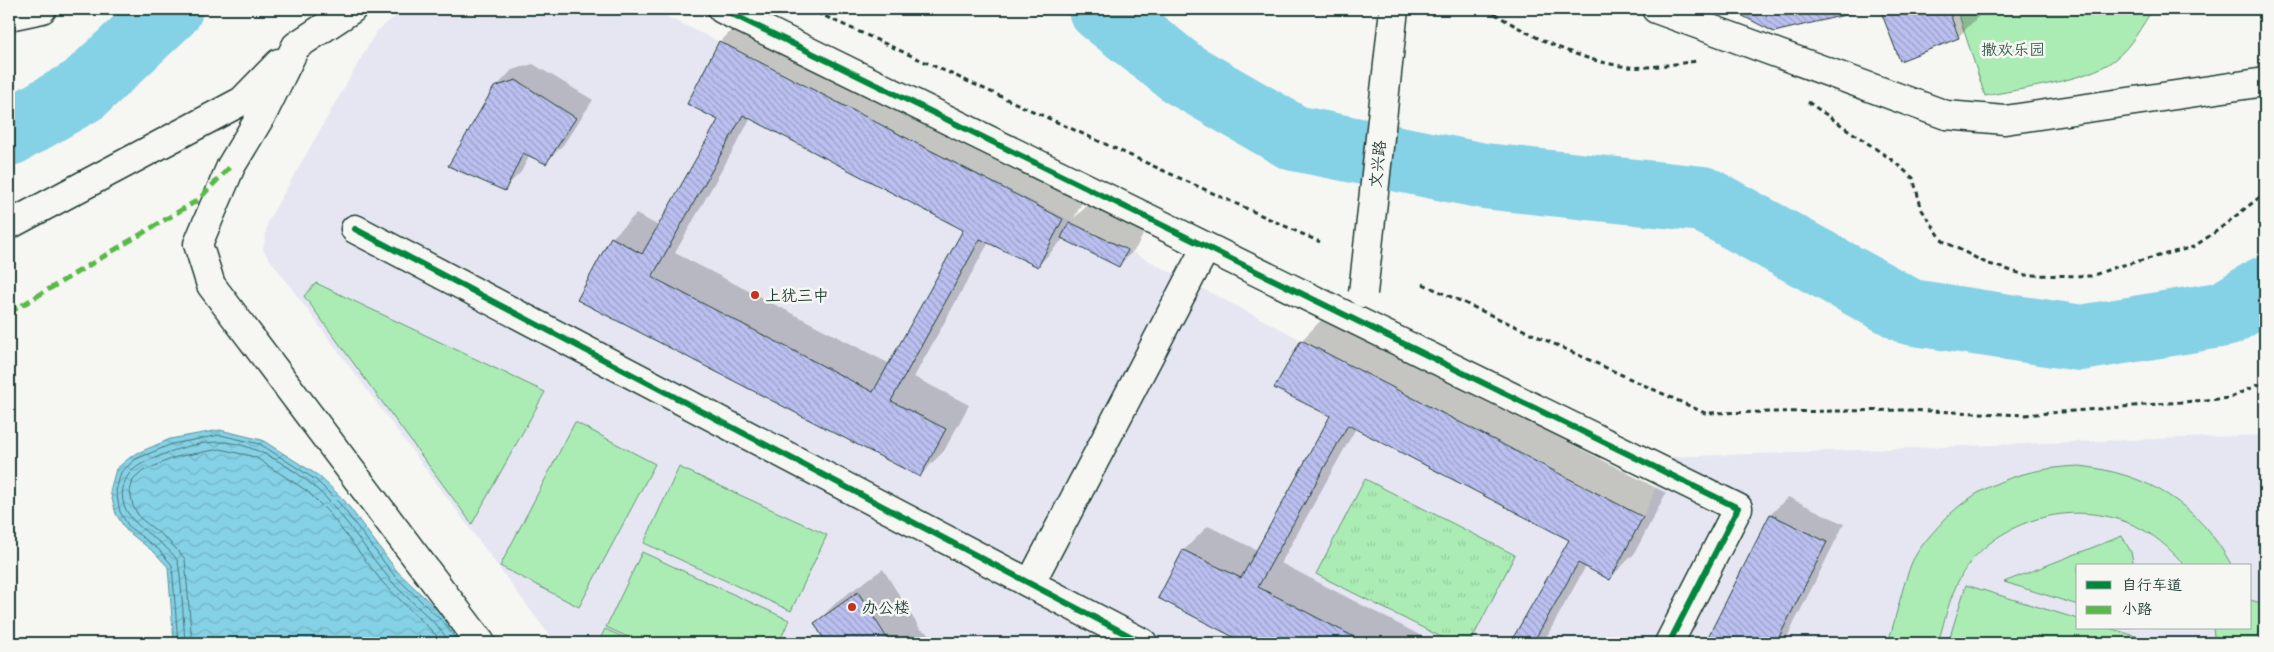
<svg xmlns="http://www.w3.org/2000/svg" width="2274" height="652" font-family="Sriracha,'LXGW WenKai TC',sans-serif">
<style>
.built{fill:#e5e6f2;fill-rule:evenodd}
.grass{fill:url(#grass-tufts);stroke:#659474}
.park{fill:#abecb5;stroke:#659474}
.water{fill:url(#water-waves);stroke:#5c969e}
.shadow{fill:#0003;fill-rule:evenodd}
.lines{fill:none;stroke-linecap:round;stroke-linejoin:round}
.shore{stroke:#48787b;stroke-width:1}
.river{stroke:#85d1e5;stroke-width:66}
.building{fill:url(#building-back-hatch);stroke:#1f3d34;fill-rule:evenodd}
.minor-casing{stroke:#1f3d34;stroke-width:31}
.highway-casing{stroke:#1f3d34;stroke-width:31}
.path{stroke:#1f3d34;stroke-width:3;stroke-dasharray:5 4;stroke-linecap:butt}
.minor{stroke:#f6f6f2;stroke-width:28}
.highway{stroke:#f6f6f2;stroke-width:28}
.minor-bridge-casing{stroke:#1f3d34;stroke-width:31;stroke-linecap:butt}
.minor-bridge{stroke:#f6f6f2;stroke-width:28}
.quiet{stroke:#58b947;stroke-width:5;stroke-dasharray:10 5;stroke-linecap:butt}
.cycleway-casing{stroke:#f6f6f2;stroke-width:9}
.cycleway{stroke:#00873e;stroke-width:6}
.poi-dot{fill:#c8321e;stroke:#f6f6f2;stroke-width:2}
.labels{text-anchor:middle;stroke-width:5;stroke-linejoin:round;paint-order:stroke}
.park-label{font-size:16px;fill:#3b604e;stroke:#f6f6f2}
.street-label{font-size:16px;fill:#1f3d34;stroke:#f6f6f2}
.poi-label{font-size:16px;fill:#1f3d34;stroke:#f6f6f2;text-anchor:start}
</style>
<defs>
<pattern id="grass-tufts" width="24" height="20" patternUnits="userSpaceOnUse" patternTransform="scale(1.25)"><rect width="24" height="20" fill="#abecb5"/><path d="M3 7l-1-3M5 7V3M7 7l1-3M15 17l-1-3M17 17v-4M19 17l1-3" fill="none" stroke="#93cb9c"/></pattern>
<pattern id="water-waves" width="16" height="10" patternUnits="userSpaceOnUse" patternTransform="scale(1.25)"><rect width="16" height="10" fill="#85d1e5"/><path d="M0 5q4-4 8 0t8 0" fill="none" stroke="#72b4c5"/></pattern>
<pattern id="building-back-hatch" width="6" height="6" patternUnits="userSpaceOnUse" patternTransform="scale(1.25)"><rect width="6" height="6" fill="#bcc0f1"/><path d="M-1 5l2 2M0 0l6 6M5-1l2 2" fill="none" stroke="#989dc4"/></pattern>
</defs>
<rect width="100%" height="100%" fill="#f6f6f2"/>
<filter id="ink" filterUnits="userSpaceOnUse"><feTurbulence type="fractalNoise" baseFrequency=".02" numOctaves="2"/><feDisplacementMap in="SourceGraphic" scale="10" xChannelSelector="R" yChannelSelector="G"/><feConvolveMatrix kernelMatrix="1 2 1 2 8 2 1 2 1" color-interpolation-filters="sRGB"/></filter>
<g filter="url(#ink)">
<path class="built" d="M404,9H651L728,46L1128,250L1643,517L1669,457L2265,435V643H555L263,250L268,221L376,32ZM2078,566H2250V628H2078Z"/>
<path class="grass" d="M1365,479L1515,555L1470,643H1453L1316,574Z"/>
<path class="park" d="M1957,9H2153C2141,27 2131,47 2114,60C2088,81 2018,89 1985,96Z
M316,283L545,392L472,524L304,296Z
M575,422L655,464L579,607L500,566Z
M2080,466C2149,474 2198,504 2232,566H2185C2170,548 2153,533 2131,524C2076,500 2005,517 1968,565C1951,588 1946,616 1938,643H1888C1896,618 1901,591 1910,567C1915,553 1926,540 1936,529C1973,485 2023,468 2080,466Z
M679,467L827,535L791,611L644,543Z
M2122,536L2131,552L2134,566H2078V605L2004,582Z
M642,552L789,620L779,643H641L606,627Z
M1966,585L2078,619V628H2109L2159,643H1948Z
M2250,600L2265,604V613L2256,643H2215L2213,628H2250Z
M605,629L636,643H598Z"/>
<path class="water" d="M220,430L262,440L319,476L344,500L397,571L450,622L465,643H174L168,567L155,553L126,530L116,514L110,491L116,469L133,455L170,439Z"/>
<path class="shadow" d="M1732,9H1865L1774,31Z
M1881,9H1976L1979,16L1958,37L1901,59Z
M744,18L1086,195L1074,218L1088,205L1144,233L1136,248L1119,265L1064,238L1038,266L989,242L914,377L969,405L944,451L920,475L579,300L612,238L636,214L659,226L719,119L720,42ZM751,118L964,229L890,364L675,253Z
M533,64L593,100L563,145L546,162L530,155L521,172L504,189L495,88L512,70Z
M1325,316L1666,493L1634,554L1610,578L1586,566L1543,643H1512L1571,539L1356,428L1281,563L1435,643H1248L1159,598L1184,550L1208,526L1257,550L1332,415L1302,340Z
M1788,497L1844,524L1784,643H1706L1771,514Z
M883,569L920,629L947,643H827L816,623L840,599Z"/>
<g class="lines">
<path class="shore" d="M178,643L172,565L158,549L129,527L120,512L116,491L121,472L136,459L172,444L220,435L260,444L316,480L340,504L393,574L446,625L458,643
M185,643C184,631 181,567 177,560C163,537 116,523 123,488C127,466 148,461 167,453C182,447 203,442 219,442C257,441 312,479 335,508C354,530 369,555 388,577C407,601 434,617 450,643
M192,643L185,559L168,540L140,518L133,506L130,491L133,480L143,471L176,457L220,449L255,457L307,491L329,513L383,583L435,634L441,643"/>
<path class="river" d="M1101,9L1183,74L1294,138L1484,176L1703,199L1910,312L2081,338L2225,314L2265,289
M9,133L84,90L170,9"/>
</g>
<path class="building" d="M1729,9H1870L1774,32Z
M1880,9H1948L1959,38L1900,61Z
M719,41L1063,219L1038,267L980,239L891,401L946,429L920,477L577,300L611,237L642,254L718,120L687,104ZM743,115L963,230L873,392L652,277Z
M516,80L576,118L546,164L523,153L505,191L448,166L494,87Z
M1069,222L1128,250L1119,267L1061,238Z
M1301,340L1643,517L1610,580L1578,563L1533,643H1510L1569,540L1348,425L1258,587L1366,643H1245L1158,598L1183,550L1241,578L1330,416L1274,388Z
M1770,514L1827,542L1776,643H1705Z
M858,592L890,643H826L814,623Z"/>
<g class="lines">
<g class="minor-casing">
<path id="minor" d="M352,9L296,46L264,111L231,166L198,244L211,285L481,643
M722,9L1738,508L1669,643
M1656,9L1946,115L2005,120L2265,82
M9,225L242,101L279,63
M355,229L1143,643
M1031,582L1206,247"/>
</g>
<g class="highway-casing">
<path id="highway" d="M9,16L42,9"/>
</g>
<path class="path" d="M809,9L1320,242
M1487,9C1530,36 1578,61 1629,67C1646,69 1680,63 1698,61
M1808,102L1892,160L1913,178L1922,210L1943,241L1986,263L2025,275L2091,276L2116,267L2193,247L2214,233L2265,193
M1423,284L1705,413L1907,410L2025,415L2230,398L2265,381"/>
<use href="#minor" class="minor"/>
<use href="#highway" class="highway"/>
<g class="minor-bridge-casing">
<path id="minor-bridge" d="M1363,293L1394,9"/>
</g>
<use href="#minor-bridge" class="minor-bridge"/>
<path class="quiet" d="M9,313L198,200L231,166"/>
<g class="cycleway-casing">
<path id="cycleway" d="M722,9L1738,508L1669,643
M355,229L1143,643"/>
</g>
<use href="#cycleway" class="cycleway"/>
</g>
</g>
<g class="poi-dot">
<circle cx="755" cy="295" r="5"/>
<circle cx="852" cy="607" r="5"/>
</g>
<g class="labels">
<g class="park-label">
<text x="2013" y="55">撒欢乐园</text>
</g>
<g class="street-label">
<text transform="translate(1377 164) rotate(-84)" y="6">文兴路</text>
</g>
<g class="poi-label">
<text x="765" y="301">上犹三中</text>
<text x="862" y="613">办公楼</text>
</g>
</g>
<rect width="2274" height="652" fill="none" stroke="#f6f6f2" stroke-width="30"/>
<rect x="15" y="15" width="2244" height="622" fill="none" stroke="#1f3d34" stroke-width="2" filter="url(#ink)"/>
<rect x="2076" y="564" width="175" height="65" fill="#f6f6f2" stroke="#a0aca6"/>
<rect x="2086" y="581" width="25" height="8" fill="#00873e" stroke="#a0aca6"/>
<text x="2122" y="590" font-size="15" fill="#1f3d34">自行车道</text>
<rect x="2086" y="606" width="25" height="8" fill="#58b947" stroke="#a0aca6"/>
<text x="2122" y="614" font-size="15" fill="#1f3d34">小路</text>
</svg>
